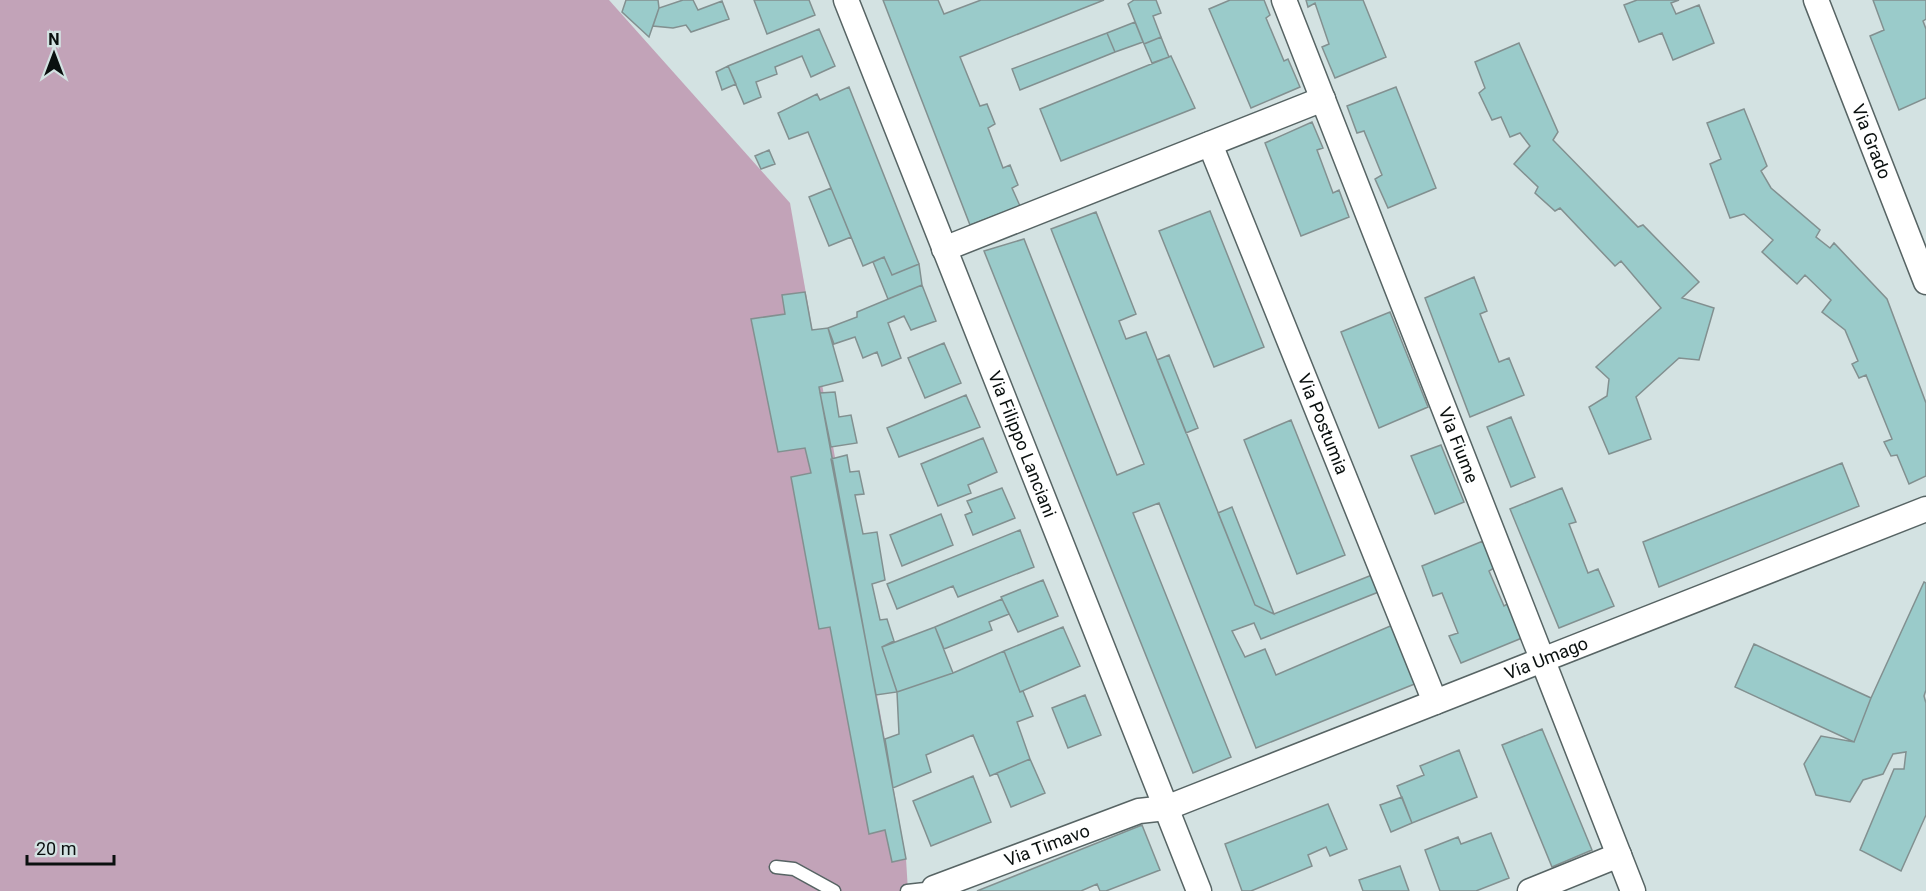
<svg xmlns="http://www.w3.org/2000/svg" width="1926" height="891" font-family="Roboto,sans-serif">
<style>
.green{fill:#c2a3b8}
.building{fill:#9acbca;stroke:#829090;stroke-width:1.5}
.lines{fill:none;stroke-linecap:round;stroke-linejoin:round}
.service-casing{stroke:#576464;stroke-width:15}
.minor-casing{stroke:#576464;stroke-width:27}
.service{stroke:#fff;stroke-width:12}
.minor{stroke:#fff;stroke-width:24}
.labels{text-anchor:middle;stroke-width:4.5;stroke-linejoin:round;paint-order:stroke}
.street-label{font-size:18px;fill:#0a100f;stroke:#d3e2e2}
</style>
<rect width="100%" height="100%" fill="#d3e2e2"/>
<path class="green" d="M0,0H609L790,203L906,859L908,891H0Z"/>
<path class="building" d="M626,0H658L659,8L649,37L622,12Z
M683,0H693L698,10L722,1L729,19L691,32L686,25L673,28L653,26L659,8Z
M754,0H809L815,15L767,34Z
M883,0H938L944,14L981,0H1104L960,57L980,106L987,104L995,124L988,128L1003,168L1010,165L1018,185L1012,188L1020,206L970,225Z
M1156,0L1161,13L1153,16L1161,37L1144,44L1128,4L1134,0Z
M1230,0H1264L1270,15L1266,18L1284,61L1288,59L1300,87L1251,108L1209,9Z
M1306,0H1363L1386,57L1335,78L1322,47L1329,44L1315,3L1308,7Z
M1637,0H1679L1671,3L1676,14L1699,5L1714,43L1673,60L1662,33L1639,42L1624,5Z
M1873,0H1926V19L1923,21L1926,29V98L1899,110L1870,36L1884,30Z
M1135,22L1143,42L1115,52L1107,33Z
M819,29L835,66L811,77L802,56L775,67L777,74L756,82L761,97L744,104L728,66Z
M1107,33L1115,52L1020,90L1012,69Z
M1161,37L1169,57L1152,63L1144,44Z
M1519,43L1558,132L1553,140L1638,227L1643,225L1699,282L1682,298L1714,308L1699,360L1679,358L1636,397L1651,439L1609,454L1589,407L1607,396L1609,379L1596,367L1661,308L1621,261L1615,266L1560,208L1555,211L1535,193L1538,187L1514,164L1530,146L1520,133L1510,137L1501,117L1492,120L1479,93L1485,88L1475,62Z
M1171,56L1195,108L1061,161L1040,109Z
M728,66L736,84L722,90L716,72Z
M849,87L919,264L892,275L884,257L863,266L808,132L789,139L778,113L817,94L820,100Z
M1396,87L1436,188L1388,208L1375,179L1382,175L1364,131L1357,133L1347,106Z
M1744,109L1767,166L1761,171L1771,188L1820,230L1816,237L1830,248L1834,243L1887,299L1926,403V476L1909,484L1897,455L1891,456L1884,442L1892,439L1866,375L1859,378L1852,364L1858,361L1845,330L1822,312L1831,300L1805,275L1797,284L1762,252L1773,240L1744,214L1730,218L1710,164L1721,159L1707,123Z
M1312,122L1323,148L1317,150L1333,193L1339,190L1349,217L1301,236L1265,143Z
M769,150L775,164L761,169L755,156Z
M831,188L851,237L829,246L809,197Z
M1210,211L1264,347L1214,367L1159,231Z
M1096,212L1136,314L1119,321L1126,339L1146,332L1255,605L1274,614L1372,575L1381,591L1261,639L1254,623L1232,631L1245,657L1265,649L1276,675L1395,624L1417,683L1256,748L1159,503L1133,513L1231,757L1193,773L984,251L1024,239L1117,475L1144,464L1051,229Z
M884,257L892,275L919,264L922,285L888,299L873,262Z
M1474,277L1487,311L1480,314L1499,362L1509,358L1524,395L1470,417L1425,298Z
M922,285L936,321L911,330L904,316L888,323L901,358L882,366L877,352L863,358L855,337L834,344L828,328L857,317V312Z
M805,292L812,330L828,328L843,381L819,387L906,859L892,862L885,830L869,834L830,627L819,629L791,477L811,473L805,448L778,452L751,319L785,314L782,295Z
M1390,312L1428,407L1379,428L1341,332Z
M944,343L961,383L925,398L908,358Z
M1169,355L1198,428L1186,433L1157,360Z
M835,392L839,417L851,415L857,443L831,447L820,393Z
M966,395L980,427L899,457L887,428Z
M1511,417L1535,477L1511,487L1487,427Z
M1291,420L1345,555L1297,574L1244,440Z
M983,438L997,472L968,485L971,493L938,506L921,464Z
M1441,445L1464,502L1435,514L1411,456Z
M847,455L850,472L859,471L864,494L855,495L863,534L877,532L885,580L872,584L880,620L887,619L894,641L882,647L897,692L876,695L831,459Z
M1842,463L1859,506L1659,587L1643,542Z
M1002,488L1015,518L973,535L965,515L972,512L967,501Z
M1562,488L1576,522L1569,524L1588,573L1598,569L1614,606L1559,628L1510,509Z
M1232,507L1274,614L1255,605L1218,513Z
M941,514L953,545L902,566L890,535Z
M1020,530L1034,567L958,597L953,586L897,609L887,584Z
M1483,541L1494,568L1489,571L1504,606L1509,603L1522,638L1461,663L1449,636L1458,633L1442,593L1433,596L1422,566Z
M1043,580L1058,616L1018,632L1001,597Z
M1924,582L1926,583V690L1924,696L1926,703V815L1901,871L1860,850L1894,769H1904L1906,752L1893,754L1883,774L1863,780L1850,802L1816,795L1804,764L1821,736L1854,742L1871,698Z
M1002,599L1009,614L989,622L992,630L944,649L935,627Z
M935,627L953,673L897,692L882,647Z
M1063,627L1080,666L1020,692L1004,651Z
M1754,644L1871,698L1854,742L1735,687Z
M1004,651L1020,692L1023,691L1033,716L1017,722L1030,759L990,776L973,735L926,755L931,772L893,788L885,739L899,734L897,692L953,673Z
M1085,695L1101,735L1068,748L1052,708Z
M1542,729L1592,850L1552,867L1502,745Z
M1459,750L1477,797L1412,823L1397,786L1424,775L1420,766Z
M1030,759L1045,793L1011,807L997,773Z
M973,776L991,822L931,846L913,801Z
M1402,797L1412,823L1391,832L1380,805Z
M1328,804L1347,849L1330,856L1326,847L1308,855L1312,866L1251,891H1242L1225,844Z
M1142,825L1160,870L1106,891H1100L1097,884L1081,891H977Z
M1491,833L1509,878L1476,891H1440L1425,850L1458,837L1461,844Z
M1400,866L1409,891H1363L1359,880Z"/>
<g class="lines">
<g class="service-casing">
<path id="service" d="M776,867L794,869L834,891
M907,891L934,888"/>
</g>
<g class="minor-casing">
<g id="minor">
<path id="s1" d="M846,0L1199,891"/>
<path id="s2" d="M1284,0L1633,891"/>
<path id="s3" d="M1816,0L1926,282"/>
<path id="s4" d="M1210,144L1435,702"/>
<path d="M944,249L1323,99"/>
<path id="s5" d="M935,891L934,888L1139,811L1166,808L1926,509"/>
<path d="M1530,891L1619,855"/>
</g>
</g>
<use href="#service" class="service"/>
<use href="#minor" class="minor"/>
</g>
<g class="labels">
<g class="street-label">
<text dy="6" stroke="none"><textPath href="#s3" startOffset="152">Via Grado</textPath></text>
<text dy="6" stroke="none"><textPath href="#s4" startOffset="302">Via Postumia</textPath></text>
<text dy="6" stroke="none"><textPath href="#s2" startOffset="478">Via Fiume</textPath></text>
<text dy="6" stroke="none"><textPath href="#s1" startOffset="478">Via Filippo Lanciani</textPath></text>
<text dy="6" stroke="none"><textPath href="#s5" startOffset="658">Via Umago</textPath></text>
<text dy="6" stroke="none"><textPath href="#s5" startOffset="124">Via Timavo</textPath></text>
</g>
</g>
<g transform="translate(54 54)" stroke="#d3e2e2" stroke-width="4.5" paint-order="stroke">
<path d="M0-4.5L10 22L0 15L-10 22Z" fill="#0a100f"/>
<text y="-9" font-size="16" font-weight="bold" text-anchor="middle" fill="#0a100f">N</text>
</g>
<path d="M27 855v9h87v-9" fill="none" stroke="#0a100f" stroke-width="3"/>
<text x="36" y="855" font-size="18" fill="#0a100f" stroke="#d3e2e2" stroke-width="4.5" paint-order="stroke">20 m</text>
</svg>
